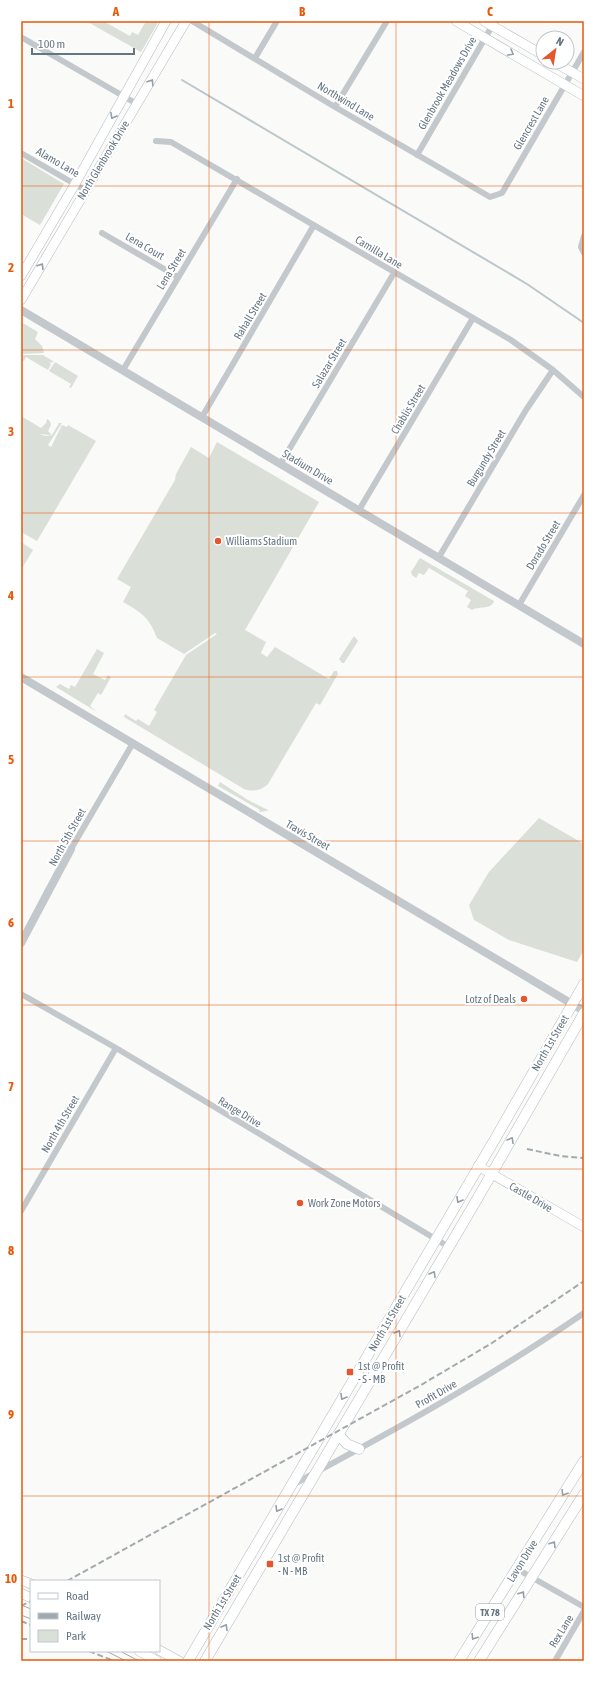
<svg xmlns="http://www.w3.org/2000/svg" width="605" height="1682" font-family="'Asap Condensed',sans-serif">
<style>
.green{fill:#dadfd7}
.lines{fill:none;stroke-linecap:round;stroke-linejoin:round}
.stream{stroke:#bbc7cb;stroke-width:2}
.secondary-casing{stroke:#b3babf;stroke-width:10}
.primary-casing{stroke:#b5babe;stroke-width:11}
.minor{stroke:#c3c8cc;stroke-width:6}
.tertiary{stroke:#c3c8cc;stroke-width:8}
.secondary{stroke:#fff;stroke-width:9}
.primary{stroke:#fff;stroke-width:10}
.tram{stroke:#a2aab0;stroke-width:1}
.rail{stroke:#a2aab0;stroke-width:2;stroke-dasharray:6 3;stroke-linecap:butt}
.oneway{stroke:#939fa8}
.grid{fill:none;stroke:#e8590c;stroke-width:1;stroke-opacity:0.55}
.poi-dot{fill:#e4572e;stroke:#fff;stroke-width:1.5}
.labels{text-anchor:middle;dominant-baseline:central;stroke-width:4;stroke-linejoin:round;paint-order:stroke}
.shield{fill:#fff;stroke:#939fa8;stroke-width:1}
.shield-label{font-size:10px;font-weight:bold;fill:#657683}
.street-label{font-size:11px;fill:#657683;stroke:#fff}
.poi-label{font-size:11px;fill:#657683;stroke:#fff;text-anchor:start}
.neatline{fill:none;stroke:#e8590c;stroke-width:1.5}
.grid-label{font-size:13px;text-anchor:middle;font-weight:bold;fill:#e8590c}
</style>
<rect width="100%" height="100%" fill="#fafaf8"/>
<!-- green -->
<path class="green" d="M86,21h17l27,15 2,-4 6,3 8,-14h13l-18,31z
M21,158l43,26 -24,41 -19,-11z
M21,322l17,10 -3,7 7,7 2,7 -23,1z
M21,355h22l10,6 -1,2 -3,-1 2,2 -3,6 -22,-13 -2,4 -3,-2z
M55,362l23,14 -7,12 -2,-1 2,-3 -22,-13z
M21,416l20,12 5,-5 1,-4 3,2 1,4 -3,6 3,3 3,-3 -4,4 -12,-1 8,2 6,-1 7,-12h3l-14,22 3,2 11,-22 5,2 1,-2 28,16 -59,100 -16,-9z
M217,442l102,60 -74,128 21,12 -5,11 6,4 8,-10 54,32 5,-8h3l1,3 -18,31 -4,-2 -48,81c-7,7 -15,8 -24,5l-120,-72 1,-3 11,7 2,-2 11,7 8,-14 -3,-2 32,-55 31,-21 -2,-1 -31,21 -27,-16c-8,-21 -15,-25 -34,-36l8,-15 -14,-8 58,-99 1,-6 15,-27 18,11z
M21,542l12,8 -12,20z
M420,558l74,43c-2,9 -17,5 -22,9l-5,-3 4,-7 -6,-4 3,-5 -39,-23 -5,7 -5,-2 -3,5 -4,-3 -1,-3z
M354,636l4,5 -14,22h-2l-3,-4z
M97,649l7,4 -11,21 12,6 3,-5 3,2 -10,18 -3,-2 -8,13 7,6 -41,-25 4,-3 9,5 2,-4 4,2z
M220,782l28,18 20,10 -1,1 -8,1 1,-2 -42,-24z
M539,818l45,26v106l-7,12 -68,-22 -35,-20 -5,-15 20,-33z"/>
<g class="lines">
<!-- stream -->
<path class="stream" d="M182,80l345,204 57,39"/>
<defs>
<path id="secondary" d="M456,21l128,75
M484,21l59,34
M554,62l30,17
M21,276l54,-92 91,-163
M21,300l165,-279
M478,1166l106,61
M21,1580l10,4
M21,1593l10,5
M159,1650l20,11
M139,1651l18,10"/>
<path id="primary" d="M338,1434l9,10 12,5
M188,1661l307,-522 89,-155
M205,1661l271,-460 108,-188
M459,1661l125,-200
M479,1661l105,-167"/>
</defs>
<!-- secondary casing -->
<use href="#secondary" class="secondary-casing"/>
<!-- primary casing -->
<use href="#primary" class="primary-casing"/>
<!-- minor -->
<path class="minor" d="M192,21l143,86 155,90 12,-4 82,-141
M21,37l116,67
M255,58l22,-37
M335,107l52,-86
M156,141l15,1 340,198 42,30 31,27
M21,153l64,37
M417,155l78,-134
M102,233l76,44
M584,236l-3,11 3,6
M123,370l114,-191
M202,417l112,-192
M281,463l113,-190
M359,510l114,-192
M439,557l87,-147 27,-40
M519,605l65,-110
M71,849l62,-106
M21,994l95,54 333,199
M21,1211l95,-163
M294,1484c99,-53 197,-107 290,-171
M517,1569l67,38
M555,1661l29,-50"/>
<!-- tertiary -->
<path class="tertiary" d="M21,310l563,334
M21,677l563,334
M21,943l50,-94"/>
<!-- secondary -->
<use href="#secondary" class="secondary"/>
<!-- primary -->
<use href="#primary" class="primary"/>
<!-- tram -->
<path class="tram" d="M21,1605l10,4
M21,1615l10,4
M106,1651l20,10
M120,1651l19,10"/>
<!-- rail -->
<path class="rail" d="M527,1149l33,7 24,2
M67,1581l354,-196 71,-42 92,-62
M21,1606l10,-5
M21,1621l10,4
M21,1639h10
M89,1651l25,10"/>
</g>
<!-- one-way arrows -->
<defs><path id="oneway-chevron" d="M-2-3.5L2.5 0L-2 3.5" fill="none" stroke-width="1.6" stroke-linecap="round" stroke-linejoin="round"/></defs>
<g class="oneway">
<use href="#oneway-chevron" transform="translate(511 53) rotate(30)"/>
<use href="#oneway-chevron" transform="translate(151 82) rotate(-57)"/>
<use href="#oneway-chevron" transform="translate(113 116) rotate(119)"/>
<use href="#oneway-chevron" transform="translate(41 266) rotate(-58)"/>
<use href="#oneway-chevron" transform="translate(511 1140) rotate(-60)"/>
<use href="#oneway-chevron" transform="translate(459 1200) rotate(120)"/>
<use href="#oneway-chevron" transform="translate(433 1274) rotate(-60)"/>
<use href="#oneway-chevron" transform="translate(398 1333) rotate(-59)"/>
<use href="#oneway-chevron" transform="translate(343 1397) rotate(120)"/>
<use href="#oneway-chevron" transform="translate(564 1493) rotate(122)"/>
<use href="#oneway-chevron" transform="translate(278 1509) rotate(121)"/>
<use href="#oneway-chevron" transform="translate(553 1544) rotate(-58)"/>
<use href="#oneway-chevron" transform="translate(522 1594) rotate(-58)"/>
<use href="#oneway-chevron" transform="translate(225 1627) rotate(-59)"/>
<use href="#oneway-chevron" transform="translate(474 1637) rotate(122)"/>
</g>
<!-- grid -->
<path class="grid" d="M209,21v1640M396,21v1640M21,186h563M21,350h563M21,513h563M21,677h563M21,841h563M21,1005h563M21,1169h563M21,1332h563M21,1496h563"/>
<!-- markers -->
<g class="poi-dot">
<circle cx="218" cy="541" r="4"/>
<circle cx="524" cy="999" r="4"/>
<circle cx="300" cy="1203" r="4"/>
<rect x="346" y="1368" width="8" height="8" rx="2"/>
<rect x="266" y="1560" width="8" height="8" rx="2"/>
</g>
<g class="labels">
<!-- shield labels -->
<rect class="shield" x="476" y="1604" width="28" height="16" rx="3"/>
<g class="shield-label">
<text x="490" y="1612">TX 78</text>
</g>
<!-- street labels -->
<g class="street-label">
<text transform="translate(447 83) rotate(-60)">Glenbrook Meadows Drive</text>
<text transform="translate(346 101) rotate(31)">Northwind Lane</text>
<text transform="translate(531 123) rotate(-60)">Glencrest Lane</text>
<text transform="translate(103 160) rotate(-59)">North Glenbrook Drive</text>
<text transform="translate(58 162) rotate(30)">Alamo Lane</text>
<text transform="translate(145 246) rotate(30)">Lena Court</text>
<text transform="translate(379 252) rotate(31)">Camilla Lane</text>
<text transform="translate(171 269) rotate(-59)">Lena Street</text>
<text transform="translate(250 316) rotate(-59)">Rahall Street</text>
<text transform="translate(329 363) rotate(-59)">Salazar Street</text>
<text transform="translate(408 409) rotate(-59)">Chablis Street</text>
<text transform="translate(486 458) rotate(-59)">Burgundy Street</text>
<text transform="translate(308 467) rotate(31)">Stadium Drive</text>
<text transform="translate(543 545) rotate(-59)">Dorado Street</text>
<text transform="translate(308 835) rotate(30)">Travis Street</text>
<text transform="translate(67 837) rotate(-61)">North 5th Street</text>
<text transform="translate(550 1043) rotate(-60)">North 1st Street</text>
<text transform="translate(240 1112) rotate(31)">Range Drive</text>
<text transform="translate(60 1124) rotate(-60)">North 4th Street</text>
<text transform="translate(531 1197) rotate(30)">Castle Drive</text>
<text transform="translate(387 1323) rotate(-60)">North 1st Street</text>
<text transform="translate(436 1394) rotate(-30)">Profit Drive</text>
<text transform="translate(522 1561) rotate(-58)">Lavon Drive</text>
<text transform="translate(222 1602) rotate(-59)">North 1st Street</text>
<text transform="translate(561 1631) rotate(-59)">Rex Lane</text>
</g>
<!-- poi labels -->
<g class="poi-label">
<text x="226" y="541">Williams Stadium</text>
<text x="516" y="999" text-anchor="end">Lotz of Deals</text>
<text x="308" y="1203">Work Zone Motors</text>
<text x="358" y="1366">1st @ Profit<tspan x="358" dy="13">- S - MB</tspan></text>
<text x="278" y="1558">1st @ Profit<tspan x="278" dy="13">- N - MB</tspan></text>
</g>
</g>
<!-- border -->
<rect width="605" height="1682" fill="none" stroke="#ffffff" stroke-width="44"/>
<!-- legend -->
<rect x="30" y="1580" width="130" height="72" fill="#ffffff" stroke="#c1c8cd"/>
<rect x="38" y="1593" width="20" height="6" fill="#ffffff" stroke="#c1c8cd"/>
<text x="66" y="1600" font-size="12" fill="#657683">Road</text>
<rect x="38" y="1613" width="20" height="6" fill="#a2aab0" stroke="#c1c8cd"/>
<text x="66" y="1620" font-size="12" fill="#657683">Railway</text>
<rect x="38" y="1630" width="20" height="12" fill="#dadfd7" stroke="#c1c8cd"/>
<text x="66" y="1640" font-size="12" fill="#657683">Park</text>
<!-- north arrow -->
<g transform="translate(555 50) rotate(30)"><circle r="19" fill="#ffffff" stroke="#c1c8cd"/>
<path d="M0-3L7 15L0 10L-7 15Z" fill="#e4572e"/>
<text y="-6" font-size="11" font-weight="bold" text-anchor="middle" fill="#657683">N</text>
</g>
<!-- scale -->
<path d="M32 48v6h102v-6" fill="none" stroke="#657683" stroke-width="2"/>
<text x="38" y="48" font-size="12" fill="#657683" stroke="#ffffff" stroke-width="3" paint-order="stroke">100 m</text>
<rect x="22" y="22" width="561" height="1638" class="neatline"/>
<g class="grid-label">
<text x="116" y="16">A</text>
<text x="302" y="16">B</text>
<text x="490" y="16">C</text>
<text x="11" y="108">1</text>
<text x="11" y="272">2</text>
<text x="11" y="436">3</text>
<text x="11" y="600">4</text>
<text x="11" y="764">5</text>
<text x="11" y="927">6</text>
<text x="11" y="1091">7</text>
<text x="11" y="1255">8</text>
<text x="11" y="1419">9</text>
<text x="11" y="1583">10</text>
</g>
</svg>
